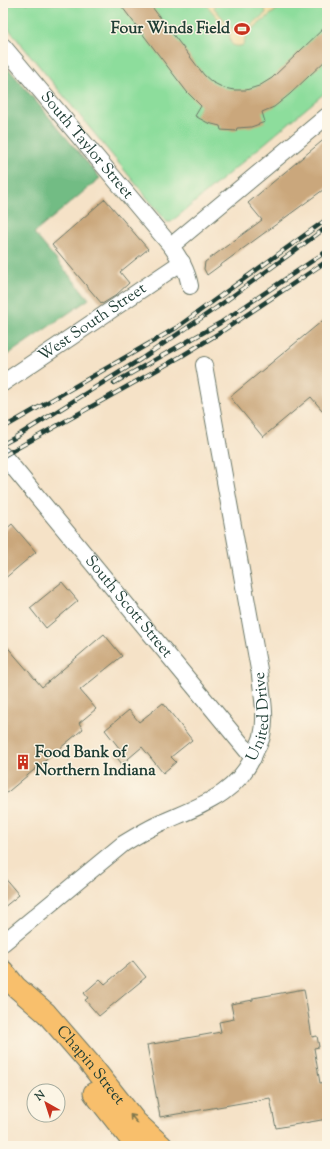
<svg xmlns="http://www.w3.org/2000/svg" width="330" height="1149" font-family="'Sorts Mill Goudy',serif">
<style>
.green{fill:#8ddd9c;stroke:#568d68}
.forest{fill:#72bc84;stroke:#487c5c}
.sand{fill:#eeda9e;stroke:#868c69}
.building{fill:#caa77b}
.lines{fill:none;stroke-linecap:round;stroke-linejoin:round}
.minor-casing{stroke:#6a7767;stroke-width:18}
.major-casing{stroke:#6a7767;stroke-width:23}
.minor{stroke:#fff;stroke-width:16}
.major{stroke:#f8bf6c;stroke-width:21}
.rail-casing{stroke:#1f3d34;stroke-width:4.5}
.rail{stroke:#fcf5e5;stroke-width:3;stroke-dasharray:9;stroke-linecap:butt}
.oneway{stroke:#81784d}
.labels{text-anchor:middle;dominant-baseline:central;stroke-width:3;stroke-linejoin:round;paint-order:stroke}
.poi-label{font-size:16px;font-weight:bold;fill:#1f3d34;stroke:#fcf5e5;text-anchor:end}
.street-label{font-size:16px;fill:#1f3d34;stroke:#fcf5e5}
</style>
<rect width="100%" height="100%" fill="#fcf5e5"/>
<filter id="ink" filterUnits="userSpaceOnUse"><feTurbulence type="fractalNoise" baseFrequency=".025" numOctaves="2"/><feDisplacementMap in="SourceGraphic" scale="8" xChannelSelector="R" yChannelSelector="G"/><feConvolveMatrix kernelMatrix="1 2 1 2 8 2 1 2 1" color-interpolation-filters="sRGB"/></filter>
<filter id="wash" filterUnits="userSpaceOnUse"><feTurbulence type="fractalNoise" baseFrequency=".012" numOctaves="4" result="noise"/><feDisplacementMap in="SourceGraphic" scale="16" xChannelSelector="R" yChannelSelector="G"/><feGaussianBlur stdDeviation="0.9" result="paint"/><feColorMatrix in="noise" values="0 0 0 0 0 0 0 0 0 0 0 0 0 0 0 0 0 1.4 0 .05"/><feComposite in="paint" operator="in"/></filter>
<g filter="url(#wash)">
<rect width="100%" height="100%" fill="#f5e2c7"/>
<!-- green -->
<path class="green" d="M3,3h324v88l-156,131h-4l-164,-200z"/>
<!-- forest -->
<path class="forest" d="M3,62l97,116 -66,55 55,66 -86,59z"/>
<!-- sand -->
<path class="sand" d="M205,3h11l-2,5 20,23h2l6,1 24,-19 -1,-3 2,-6 -1,-1h19l-40,32v5l-2,5c-10,4 -15,-2 -13,-12z"/>
<g id="blocks">
<!-- building -->
<path class="building" d="M119,3h30l55,72 8,7 12,6 10,2h12l13,-4 13,-8 55,-53v34l-37,35 -16,13 -12,5 3,10 -14,5 -14,1 -1,3 -15,-1 -1,-4 -12,-3 -13,-7 6,-10 -14,-14z
M327,137v50l-120,88 -3,-6 1,-7 57,-42 -14,-17z
M105,199l43,50 -28,23 9,11 -14,13 -13,8 -50,-59z
M327,317v99l-16,-19 -48,40 -33,-40z
M12,524l24,28 -33,28v-48z
M62,582l16,19 -32,27 -16,-20z
M104,634l18,22 -42,34 16,19 -17,14 4,6 -80,67v-154l39,45z
M163,703l29,37 -21,17 5,5 -13,11 -21,-26 -20,17 -8,-10 6,-5 -15,-19 24,-20 10,12z
M3,876l16,19 -16,13z
M133,961l13,16 -47,39 -14,-16 3,-2 -4,-5 16,-14 5,5z
M304,989l8,48 5,-1 2,11 -5,1 6,35 7,-1v37l-51,9 -6,-30 -110,19 -13,-72 74,-13 -2,-10 15,-3 -3,-15 22,-4v-2z"/>
</g>
</g>
<g filter="url(#ink)">
<use href="#blocks" fill-opacity="0" stroke="#6a7767" stroke-width="1"/>
<g class="lines">
<defs>
<g id="minor">
<path id="s1" d="M3,46l168,200c9,13 16,24 19,40"/>
<path d="M171,246l156,-130"/>
<path id="s2" d="M3,383l179,-121"/>
<path id="s3" d="M3,455l250,303"/>
<path id="s4" d="M3,943l120,-99c13,-8 26,-16 40,-22 39,-17 76,-28 93,-72 2,-4 5,-9 6,-14 5,-19 0,-41 -2,-61l-56,-310"/>
</g>
<g id="major">
<path id="s5" d="M3,971l13,16 30,26 45,52 45,57 26,24"/>
<path d="M94,1093l42,53"/>
</g>
</defs>
<!-- minor casing -->
<use href="#minor" class="minor-casing"/>
<!-- major casing -->
<use href="#major" class="major-casing"/>
<!-- minor -->
<use href="#minor" class="minor"/>
<!-- major -->
<use href="#major" class="major"/>
<defs>
<path id="rail" d="M114,383l106,-60 107,-72
M3,428l173,-100 151,-109
M14,438l127,-79 75,-51 111,-81
M3,444l15,-8
M3,456l177,-99 41,-25 106,-71"/>
</defs>
<!-- rail casing -->
<use href="#rail" class="rail-casing"/>
<!-- rail -->
<use href="#rail" class="rail"/>
</g>
<!-- one-way arrows -->
<defs><path id="oneway-shaft" d="M-6 0H5M1.5-3L5.5 0L1.5 3" fill="none" stroke-width="1.6" stroke-linecap="round" stroke-linejoin="round"/></defs>
<use class="oneway" href="#oneway-shaft" transform="translate(134 1119) rotate(-131)"/>
</g>
<!-- icons -->
<defs>
<symbol id="stadium-bare" viewBox="-9 -9 18 18"><path d="M0-5a6.5 5 0 1 0 0 10a6.5 5 0 1 0 0-10ZM-3.5-1.8h7v3.6h-7Z" fill="#c8321e" stroke="#fcf5e5" stroke-width="2.5" paint-order="stroke"/></symbol>
<symbol id="building-bare" viewBox="-9 -9 18 18"><path d="M-4-6H4V6H1V3H-1V6H-4ZM-2.5-4.3h1.7v1.8h-1.7ZM.8-4.3h1.7v1.8H.8ZM-2.5-1h1.7V.8h-1.7ZM.8-1h1.7V.8H.8Z" fill="#c8321e" stroke="#fcf5e5" stroke-width="2.5" paint-order="stroke"/></symbol>
</defs>
<g fill-rule="evenodd">
<use href="#stadium-bare" x="231" y="18" width="22" height="22"/>
<use href="#building-bare" x="12" y="751" width="22" height="22"/>
</g>
<g class="labels">
<!-- poi labels -->
<g class="poi-label">
<text x="230" y="29">Four Winds Field</text>
<text x="35" y="753" text-anchor="start">Food Bank of<tspan x="35" dy="18">Northern Indiana</tspan></text>
</g>
<!-- street labels -->
<g class="street-label">
<text stroke="none"><textPath href="#s1" startOffset="130">South Taylor Street</textPath></text>
<text stroke="none"><textPath href="#s2" startOffset="108">West South Street</textPath></text>
<text stroke="none"><textPath href="#s3" startOffset="197">South Scott Street</textPath></text>
<text stroke="none"><textPath href="#s4" startOffset="357">United Drive</textPath></text>
<text stroke="none"><textPath href="#s5" startOffset="129">Chapin Street</textPath></text>
</g>
</g>
<!-- margin -->
<rect width="330" height="1149" fill="none" stroke="#fcf5e5" stroke-width="16"/>
<!-- north arrow -->
<g transform="translate(46 1103) rotate(321)"><circle r="19" fill="#fcf5e5" stroke="#a4ab9e"/>
<path d="M0-3L7 15L0 10L-7 15Z" fill="#c8321e"/>
<text y="-6" font-size="11" font-weight="bold" text-anchor="middle" fill="#1f3d34">N</text>
</g>
</svg>
